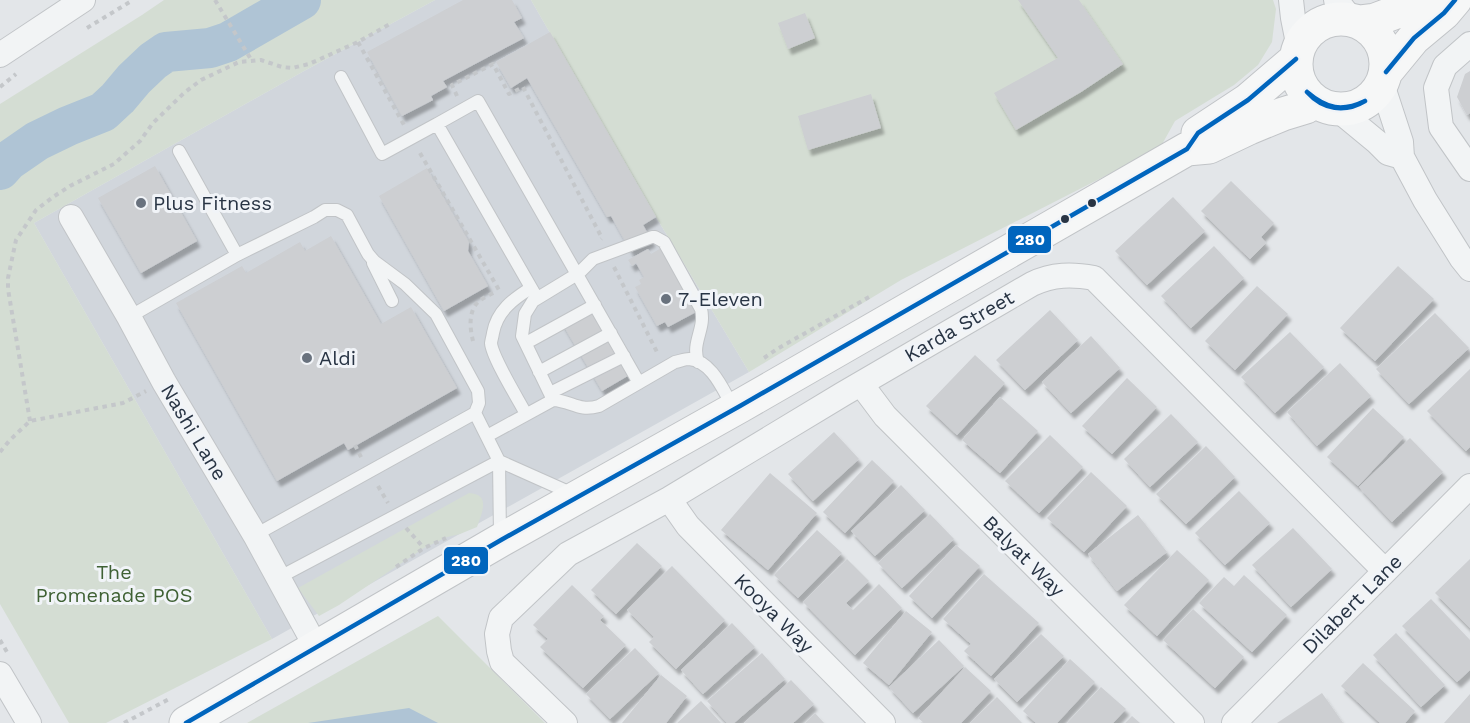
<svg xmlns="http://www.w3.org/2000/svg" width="1470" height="723" font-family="'Work Sans',sans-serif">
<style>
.built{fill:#d1d6dc}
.green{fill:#d4ddd3}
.water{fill:#afc4d5}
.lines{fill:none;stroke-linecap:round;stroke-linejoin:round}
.river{stroke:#afc4d5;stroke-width:40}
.building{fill:#cdcfd2;filter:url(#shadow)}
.service-casing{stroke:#c1c4c7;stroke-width:14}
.minor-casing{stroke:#c1c4c7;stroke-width:26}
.secondary-casing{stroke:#c1c4c7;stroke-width:35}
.path{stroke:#c4c7ca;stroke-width:4;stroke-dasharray:4.5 4.5;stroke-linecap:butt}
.service{stroke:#f2f4f5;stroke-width:12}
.minor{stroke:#f2f4f5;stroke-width:24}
.secondary{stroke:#f6f7f7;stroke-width:33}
.bus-1-casing{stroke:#f1f4f8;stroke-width:9}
.bus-1{stroke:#0065bd;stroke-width:4.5}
.poi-dot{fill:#69727e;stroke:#f1f4f8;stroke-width:2}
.bus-dot{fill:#283444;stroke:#f1f4f8;stroke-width:2}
.labels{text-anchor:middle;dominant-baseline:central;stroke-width:6;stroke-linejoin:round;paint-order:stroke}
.poi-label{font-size:20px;fill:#283444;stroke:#f1f4f8;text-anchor:start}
.street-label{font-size:20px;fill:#283444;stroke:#f1f4f8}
.park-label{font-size:20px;fill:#3f6134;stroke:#f1f4f8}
.line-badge{stroke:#f1f4f8;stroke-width:2}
.badge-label{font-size:16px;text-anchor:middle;font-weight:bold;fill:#fff}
</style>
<defs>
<filter id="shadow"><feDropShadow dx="3.5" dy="6" stdDeviation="1.5" flood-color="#0004"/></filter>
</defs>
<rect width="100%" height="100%" fill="#e3e6e9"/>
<!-- built -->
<path class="built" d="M435,0h96l125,217 93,155 -477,267 -238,-416 270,-152z"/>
<!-- green -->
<path class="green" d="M164,0h271l-131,71 -270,152 238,416 -166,84h-37l-69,-119v-500l142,-89z
M531,0h742l3,9 -4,33 -14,23 -24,20 -59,36 -15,27 -259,132 -152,92 -93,-155z
M469,493c22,1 13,20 8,34l-17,7 -13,3 -23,11 -85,57 -20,11 -21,-28z
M438,616l107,107h-298z"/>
<!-- water -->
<path class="water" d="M409,708l29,15h-130z"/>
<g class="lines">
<!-- river -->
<path class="river" d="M0,170l8,-9 29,-20 31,-15 35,-14 15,-14 16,-19 19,-18 13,-9 44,-4 18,-6 73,-42"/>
</g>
<!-- building -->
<path class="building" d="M463,0h49l10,18 -8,4 10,16 -81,43 4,6 -16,9 2,4 -31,16 -35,-64z
M1018,0h61l44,64 -42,28 -65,38 -22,-37 64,-35z
M805,13l10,25 -27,11 -10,-26z
M550,32l106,185 -13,8 9,16 -21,11 -20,-36 -4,1 -80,-139 -16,10 -15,-26z
M1470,71v42l-3,2 -10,-18 8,-23z
M871,94l10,34 -73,22 -10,-34z
M155,166l42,75 -56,32 -43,-75z
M427,168l42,74 -1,9 20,35 -44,25 -65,-115z
M1231,181l43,42 -13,14 5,6 -16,16 -49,-48z
M1173,197l32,34 -58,54 -32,-34z
M331,236l50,88 30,-17 46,81 -109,62 -4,-7 -67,38 -101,-178 66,-37 4,7 54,-31 5,9z
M1214,246l30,32 -53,50 -30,-32z
M661,248l35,64 -28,15 -3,-5 -8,4 -22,-39 6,-3 -2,-4 5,-3 -8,-14 -4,3 -4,-6 20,-11 3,5z
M1398,266l36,33 -59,62 -35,-33z
M1257,286l31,28 -53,56 -30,-29z
M589,303l42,71 -29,17 -42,-71z
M1050,310l28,30 -53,50 -29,-30z
M1435,313l34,35 -60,56 -33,-35z
M1290,332l34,35 -49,46 -34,-36z
M1091,336l29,32 -49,45 -29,-31z
M975,355l30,28 -48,52 -31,-29z
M1340,363l31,33 -54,50 -30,-34z
M1470,369v78l-4,4 -39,-40z
M1127,378l30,29 -45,47 -30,-28z
M1000,397l38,34 -38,42 -38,-33z
M1373,408l31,29 -46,49 -31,-29z
M1171,414l27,28 -48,45 -26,-28z
M834,432l25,27 -46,42 -25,-27z
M1050,435l33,32 -44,46 -34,-32z
M1410,438l33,34 -51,50 -33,-35z
M1206,446l29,31 -49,47 -30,-30z
M872,460l22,21 -49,52 -22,-21z
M1091,472l36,34 -43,46 -37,-34z
M770,473l47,40 -49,57 -47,-40z
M901,485l24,25 -50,46 -24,-25z
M1239,491l31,32 -45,42 -30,-32z
M930,514l24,25 -52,49 -24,-25z
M1138,515l29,37 -50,39 -29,-37z
M1293,528l39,41 -41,38 -39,-42z
M817,530l25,23 -44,45 -24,-23z
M637,543l25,23 -46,48 -25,-24z
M956,545l24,21 -48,52 -23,-22z
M1177,550l32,30 -52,56 -33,-31z
M847,559l22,22 -23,22 7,7 26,-26 23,24 -47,47 -52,-53z
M1470,559v69l-35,-35z
M672,566l53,54 -49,49 -27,-27 5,-5 -27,-27z
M984,574l55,49 -48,53 -27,-25 7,-7 -28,-25z
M1244,575l43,40 -35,37 -53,-49 25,-26 10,9z
M572,585l32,31 -4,4 26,25 -43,43 -43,-41 8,-8 -15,-14z
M1431,599l39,41v30l-13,12 -55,-56z
M1193,609l51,48 -29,31 -52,-48z
M906,611l26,21 -43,53 -26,-22z
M732,623l23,24 -52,47 -22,-24z
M1396,633l49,52 -24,22 -48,-52z
M1041,634l23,22 -47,46 -23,-23z
M939,640l25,26 -51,47 -24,-26z
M635,648l24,25 -49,46 -24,-25z
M762,653l23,26 -51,44h-7l-20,-22z
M1070,659l25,23 -38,41h-21l-13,-12z
M1363,663l52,48 -10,12h-25l-39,-37z
M965,667l26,24 -30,32h-37l-6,-5z
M661,675l26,21 -21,27h-44z
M791,680l23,24 -21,19h-49z
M1101,687l25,22 -13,14h-46z
M1322,693l21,30h-66z
M1470,694v29h-26z
M997,697l25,26h-52z
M701,701l20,22h-44z
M815,713l9,10h-19z
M1132,716l8,7h-15z"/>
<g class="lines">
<defs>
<path id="service" d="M341,77l41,77 55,-30
M179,151l58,104
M373,263l19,38
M537,298l-100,-174 41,-23 161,282
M129,317l108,-62 77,-38 11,-7h12l10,5 21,39 6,7 31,23 31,30 42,77 1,12 -4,10 -220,122
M526,343l69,-38
M539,372l72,-39
M550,393l74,-37
M553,400l-31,-64 3,-22 8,-13 46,-28 14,-14 59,-22h3l9,5 37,67c5,20 -10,33 -3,53
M526,414c-8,-15 -34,-57 -35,-71 0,-1 2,-9 2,-10 4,-22 20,-34 38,-45
M487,436l66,-36c19,1 25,12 46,6l76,-44c5,-1 10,-3 14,-3 23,2 34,31 44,48
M500,536l-1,-75 74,33
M278,578l221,-117 -24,-48"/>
<path id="minor" d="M1291,0l2,18 6,30
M1336,0l16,20
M1470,44l-25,22 -9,22 5,39 29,42
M0,55l83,-55
M1382,84l19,58 1,15 23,43 37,59 8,10
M1337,109l40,33 11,11 14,4
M71,217l58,100 35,65 91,153 61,112
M861,384l24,32 307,307
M669,499l19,27 195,197
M0,674l29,49
M565,723l-63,-61 -3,-11 -2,-17 4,-16 67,-64 101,-55 174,-105 189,-110c21,-10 40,-10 62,-6l291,293
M1234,723l236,-237"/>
<path id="secondary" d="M1296 64a45 45 0 1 1 90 0a45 45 0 1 1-90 0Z
M1359,22l16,-2 53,-20
M1386,72l28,-34 30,-25 11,-13
M1198,133l50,-33 48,-41
M186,723l315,-183 239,-134 447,-257 22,-2 40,-19 34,-14 23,-7 9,-6"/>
</defs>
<!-- service casing -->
<use href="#service" class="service-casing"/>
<!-- minor casing -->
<use href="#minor" class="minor-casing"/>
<!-- secondary casing -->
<use href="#secondary" class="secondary-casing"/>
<!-- path -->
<path class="path" d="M215,0l37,61
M87,28l46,-28
M358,42l46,83
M0,87l16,-13
M457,96l-5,-11 41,-21 16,30 14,-7 79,151 -1,1
M420,153l79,137
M614,267l44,87
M473,341c-3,-12 -5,-29 5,-39 4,-4 12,-7 17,-10
M764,358l13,-9 92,-52
M30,421l-22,-132v-11l8,-38 20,-30 17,-13 17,-11 44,-22 26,-23 13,-18 31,-30 17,-13 38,-18 22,-2 21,7 10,1 17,-4 49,-22 32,-18
M355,445l7,14
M0,452l10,-12 20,-19 93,-18 23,-12
M378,486l10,17
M406,528l18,20
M396,567l28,-19 22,-10
M0,640l7,12
M124,723l47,-25"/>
<!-- service -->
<use href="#service" class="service"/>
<!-- minor -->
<use href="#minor" class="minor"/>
<!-- secondary -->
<use href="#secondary" class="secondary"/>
<defs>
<path id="bus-1" d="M1386,72l28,-34 30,-25 11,-13
M1307,92c20,17 35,20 58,9
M1307,92c16,18 38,21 58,9
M186,723l315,-183 239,-134 447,-257 11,-16 50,-33 48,-41"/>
</defs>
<!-- bus-1 casing -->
<use href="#bus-1" class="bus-1-casing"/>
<!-- bus-1 -->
<use href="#bus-1" class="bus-1"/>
</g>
<!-- markers -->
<g class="poi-dot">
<circle cx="141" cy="203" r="6"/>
<circle cx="666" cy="299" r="6"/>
<circle cx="307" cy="358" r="6"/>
</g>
<g class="bus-dot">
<circle cx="1092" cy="203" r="5"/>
<circle cx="1065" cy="219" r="5"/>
</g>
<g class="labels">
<!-- poi labels -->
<g class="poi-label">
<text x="153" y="203">Plus Fitness</text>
<text x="678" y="299">7-Eleven</text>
<text x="319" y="358">Aldi</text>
</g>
<!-- street labels -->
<g class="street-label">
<text transform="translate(959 326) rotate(-30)">Karda Street</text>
<text transform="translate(194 432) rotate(59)">Nashi Lane</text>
<text transform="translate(1024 556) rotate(45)">Balyat Way</text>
<text transform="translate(1352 604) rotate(-45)">Dilabert Lane</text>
<text transform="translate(774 613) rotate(45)">Kooya Way</text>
</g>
<!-- park labels -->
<g class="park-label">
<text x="114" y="572">The<tspan x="114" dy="23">Promenade POS</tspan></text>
</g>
</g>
<g class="line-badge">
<rect x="1007" y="225" width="45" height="29" rx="6" fill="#0065bd"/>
<rect x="443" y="546" width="46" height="29" rx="6" fill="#0065bd"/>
</g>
<g class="badge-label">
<text x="1030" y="245">280</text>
<text x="466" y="566">280</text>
</g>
</svg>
